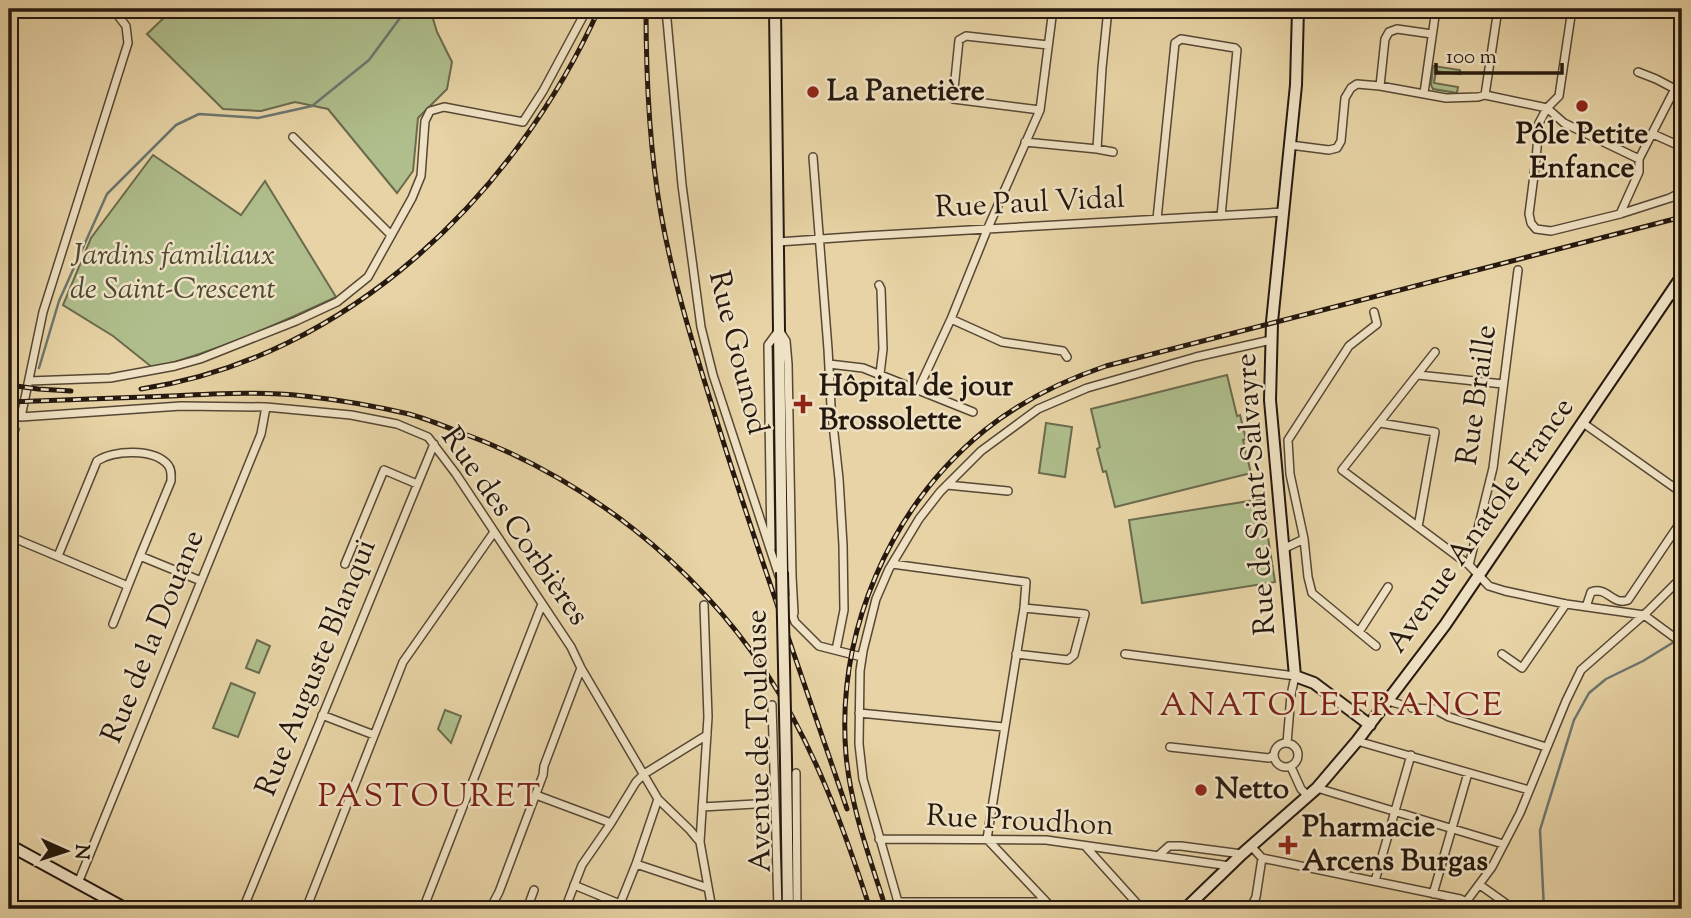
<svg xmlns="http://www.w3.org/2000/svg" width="1691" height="918" font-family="'Sorts Mill Goudy',serif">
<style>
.green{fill:#afbe8c;stroke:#6a6b4d;stroke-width:2}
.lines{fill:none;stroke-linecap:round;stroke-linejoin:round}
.stream{stroke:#6c7770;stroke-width:2.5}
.street-casing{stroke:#564734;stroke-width:10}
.secondary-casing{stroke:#25180e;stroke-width:14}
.street{stroke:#efe2c4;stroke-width:7}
.secondary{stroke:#efe2c4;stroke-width:10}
.rail-casing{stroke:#25180e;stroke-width:5}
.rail{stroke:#efe2c4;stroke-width:2.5;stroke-dasharray:8;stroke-linecap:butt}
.secondary-bridge-casing{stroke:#25180e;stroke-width:14;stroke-linecap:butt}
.secondary-bridge{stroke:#efe2c4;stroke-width:10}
.poi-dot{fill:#8f2418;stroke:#efe2c4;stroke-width:2.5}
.labels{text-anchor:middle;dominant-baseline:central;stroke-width:5;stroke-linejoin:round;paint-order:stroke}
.poi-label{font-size:30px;font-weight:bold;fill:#25180e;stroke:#efe2c4;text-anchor:start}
.street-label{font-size:30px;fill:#25180e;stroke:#efe2c4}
.park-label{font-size:30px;font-style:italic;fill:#4e4a34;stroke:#efe2c4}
.quarter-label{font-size:33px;letter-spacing:2px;fill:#7a1f14;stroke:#efe2c4}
</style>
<rect width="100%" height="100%" fill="#e7d3a5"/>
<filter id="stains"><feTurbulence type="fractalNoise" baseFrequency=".00286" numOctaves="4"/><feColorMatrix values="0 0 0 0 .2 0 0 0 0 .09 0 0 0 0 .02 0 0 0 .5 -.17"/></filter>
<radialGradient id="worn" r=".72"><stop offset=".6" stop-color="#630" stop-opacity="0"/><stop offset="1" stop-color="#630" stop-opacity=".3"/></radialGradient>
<!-- green -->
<path class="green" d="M173,9h257l7,23 15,30 -5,27 -29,29 -5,53 -16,22 -69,-84 -33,-7 -34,9 -38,-2 -76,-75z
M1433,66l27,4v4l-24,-3 -2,12 24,4 -1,6 -24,-4 -2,-4z
M153,155l88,60 24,-34 71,116c-60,28 -119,54 -183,71l-40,-32 -50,-31 28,-67z
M1227,375l10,41 3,-1 6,24 -3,1 8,33 -136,34 -9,-36 -3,1 -6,-23 3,-2 -9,-38z
M1046,423l26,4 -7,50 -26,-4z
M1262,499l13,83 -133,21 -13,-83z
M257,640l13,6 -11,27 -13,-5z
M231,683l24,10 -17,44 -25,-9z
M445,710l16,6 -10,27 -13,-14z"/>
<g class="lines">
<!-- stream -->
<path class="stream" d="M39,368l20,-67 48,-107 69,-69 23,-11 59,4 54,-12 57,-46 31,-42 2,-9
M9,456l10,-27
M1544,909l-4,-79 34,-110 15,-27 17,-14 37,-18 39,-24"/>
<defs>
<path id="street" d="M113,9l13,17 2,17 -85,269 -22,105 160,-11 85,1 85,8 46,9 31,13 28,37 115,173 10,21 77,131 32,31 10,12
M664,9l3,11 15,165 19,142 12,48 66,201
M664,9h16
M1498,9l-13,86 62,13 17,15 75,36
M1572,9l-13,87 -12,12 -8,15 -3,37 -7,54 2,9 5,6 15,2 69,-17 50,-16 12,-6
M1638,72l18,7 19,10
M1380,86l5,-47 4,-7 8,-3 35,5
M1424,93l12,-84
M1040,110l-87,-11 6,-59 7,-4 82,9
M1653,134l29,13
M293,137l98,98
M1025,142l72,7 16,3
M1290,145l39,5 8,-2 4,-7 4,-43 6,-10 6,-4 23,2 66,12 32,-1 7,-2
M1097,149l5,-81 6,-59
M813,157l15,192 3,57 8,73 4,66 1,65 -8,40
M1620,214l19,-42v-13l43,-84
M1157,219l18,-176 6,-4 54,9 2,2 -16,166
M778,242l86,-6 420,-24
M879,285l2,4 2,60 -3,25
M1671,294l11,7
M951,319l51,23 61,9 4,6
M1435,352l-93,118 127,95 20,21 16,5 61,13 78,11 38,28
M829,364l34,4 110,44
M1418,375l85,9
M29,381l81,-3 65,-12 25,-7 96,-38 41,-19 31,-25 44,-79 9,-22 4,-55 5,-10 14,-4 79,15 20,-31 44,-82
M918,390l33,-71 36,-89 53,-120 13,-101
M1380,423l55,9 -17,95
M1583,423l99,70
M947,485l61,6
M16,539l112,47 12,-30 61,25
M1304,539l4,38 4,16 64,53
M771,548l-3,-203 11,-15 7,11 2,23 4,212 2,37
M1283,549l21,-10 -14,-65 -2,-34 61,-94 28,-22 -3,-12
M58,556l39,-95c16,-11 57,-13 71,4 4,5 3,10 3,16l-31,75
M345,564l39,-94 33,14
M892,564l134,18 -2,26 -37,231 66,70
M1469,565l24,-97 25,-198
M785,594l10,28 24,24 43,11
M704,605l4,112 -8,125 12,67
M1586,607l5,-15c17,-6 21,14 37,8l54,-80
M113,624l15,-38
M1359,632l29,-45
M1016,654l52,6 6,-5 11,-41 -61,-6
M1125,654l170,22 -4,19 -4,48
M1502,654l20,14 44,-64
M1388,701l11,3
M772,705l3,98
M1412,708l22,1 15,8 97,30
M859,713l145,14
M322,715l52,20
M1357,741l172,49
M1274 755a12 12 0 1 1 24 0a12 12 0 1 1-24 0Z
M1170,747l99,11 5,-3
M1291,767l10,22 7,7
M796,773l1,136
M1317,788l186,56
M536,795l75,28
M702,807l73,-4 3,106
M879,839l167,1 184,26
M1251,846l11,12 198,41 6,3
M1086,847l56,62
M1159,855l10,-9h12l61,8
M636,864l72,24
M1375,881l36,-126
M78,883l183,-449 5,-27
M574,885l46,19 16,-40 22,-65
M1480,885l28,20 1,4
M1433,894l35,-121
M898,902h148
M243,909l191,-465
M306,909l97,-247 91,-130
M423,909l119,-305
M490,909l9,-17 44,-117 1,-9 37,-98
M527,909l7,-19
M565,909l17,-44 29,-42 25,-41 8,-8 63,-39
M900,909l-37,-130 -4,-35 1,-73 3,-20 13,-52 13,-30 30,-50 21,-27 41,-41 57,-42 49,-21 109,-31 75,-17
M1250,909l6,-12 6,-39
M1463,909l3,-7 26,-35 28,-54 46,-112 15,-31 66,-58 35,-35"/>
<path id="secondary" d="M775,9l7,563
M1298,9l-2,76 -24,237 -2,78 25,276 19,7 56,42
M786,761l2,148
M9,845l117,64
M1185,909l57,-55 75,-66 40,-47 88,-116 237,-349"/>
</defs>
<!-- street casing -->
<use href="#street" class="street-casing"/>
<!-- secondary casing -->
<use href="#secondary" class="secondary-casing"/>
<!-- street -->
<use href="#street" class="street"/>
<!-- secondary -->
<use href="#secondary" class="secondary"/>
<defs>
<path id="rail" d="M646,9c0,68 3,138 15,205 13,73 36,143 58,214 40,128 85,254 128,381
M9,385l29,4 33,2
M141,389c207,-31 375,-195 458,-380
M9,402c54,-2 108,-4 162,-6 44,-2 89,-5 133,0 36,4 71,10 105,18 18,5 35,12 53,19 123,45 233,131 305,241 47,72 77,154 103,235
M886,909c-16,-51 -35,-100 -40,-154 -10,-122 43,-247 139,-325 36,-29 77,-49 121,-64l576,-149"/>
</defs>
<!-- rail casing -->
<use href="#rail" class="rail-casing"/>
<!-- rail -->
<use href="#rail" class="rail"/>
<defs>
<path id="secondary-bridge" d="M782,572l4,189"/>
</defs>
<!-- secondary-bridge casing -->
<use href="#secondary-bridge" class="secondary-bridge-casing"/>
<!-- secondary-bridge -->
<use href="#secondary-bridge" class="secondary-bridge"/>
</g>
<!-- markers -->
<g class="poi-dot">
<circle cx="813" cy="92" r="7"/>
<circle cx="1582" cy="106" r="7"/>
<path d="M799.5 393.5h7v7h7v7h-7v7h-7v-7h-7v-7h7z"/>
<circle cx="1201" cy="790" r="7"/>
<path d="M1284.5 834.5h7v7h7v7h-7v7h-7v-7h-7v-7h7z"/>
</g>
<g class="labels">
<!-- poi labels -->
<g class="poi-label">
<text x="827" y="92">La Panetière</text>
<text x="1582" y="135" text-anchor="middle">Pôle Petite<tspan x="1582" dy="34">Enfance</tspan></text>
<text x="819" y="387">Hôpital de jour<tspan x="819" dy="34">Brossolette</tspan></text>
<text x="1215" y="790">Netto</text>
<text x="1302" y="828">Pharmacie<tspan x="1302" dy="34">Arcens Burgas</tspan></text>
</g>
<!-- street labels -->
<g class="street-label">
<text transform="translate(1030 204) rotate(-3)">Rue Paul Vidal</text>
<text transform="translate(737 353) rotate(76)">Rue Gounod</text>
<text transform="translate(1478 395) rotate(-82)">Rue Braille</text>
<text transform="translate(1257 494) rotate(-94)">Rue de Saint-Salvayre</text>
<text transform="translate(1481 526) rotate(-55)">Avenue Anatole France</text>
<text transform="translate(514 527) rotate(55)">Rue des Corbières</text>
<text transform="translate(154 637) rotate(-68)">Rue de la Douane</text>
<text transform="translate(317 668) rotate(-68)">Rue Auguste Blanqui</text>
<text transform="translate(760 741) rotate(-91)">Avenue de Toulouse</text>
<text transform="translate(1020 822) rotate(3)">Rue Proudhon</text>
</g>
<!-- park labels -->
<g class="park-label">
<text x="173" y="256">Jardins familiaux<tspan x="173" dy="34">de Saint-Crescent</tspan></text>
</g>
<!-- quarter labels -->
<g class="quarter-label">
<text x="1332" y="707">ANATOLE FRANCE</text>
<text x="430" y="798">PASTOURET</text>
</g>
</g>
<!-- margin -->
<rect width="1691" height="918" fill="none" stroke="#e7d3a5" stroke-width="35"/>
<rect x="10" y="10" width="1670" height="897" fill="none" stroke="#25180e" stroke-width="3.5"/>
<rect x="18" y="18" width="1656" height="883" fill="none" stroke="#25180e" stroke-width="2"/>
<!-- north arrow -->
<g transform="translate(66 851) rotate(93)" stroke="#efe2c4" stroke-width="5" paint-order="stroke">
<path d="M0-5L12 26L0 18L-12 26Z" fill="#25180e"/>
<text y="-10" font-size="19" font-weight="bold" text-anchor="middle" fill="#25180e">N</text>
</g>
<!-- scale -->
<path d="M1436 63v10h126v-10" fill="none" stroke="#25180e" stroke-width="3.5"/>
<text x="1446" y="63" font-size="21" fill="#25180e" stroke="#efe2c4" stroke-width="5" paint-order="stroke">100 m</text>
<rect width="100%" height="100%" filter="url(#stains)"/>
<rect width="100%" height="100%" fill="url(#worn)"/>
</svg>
